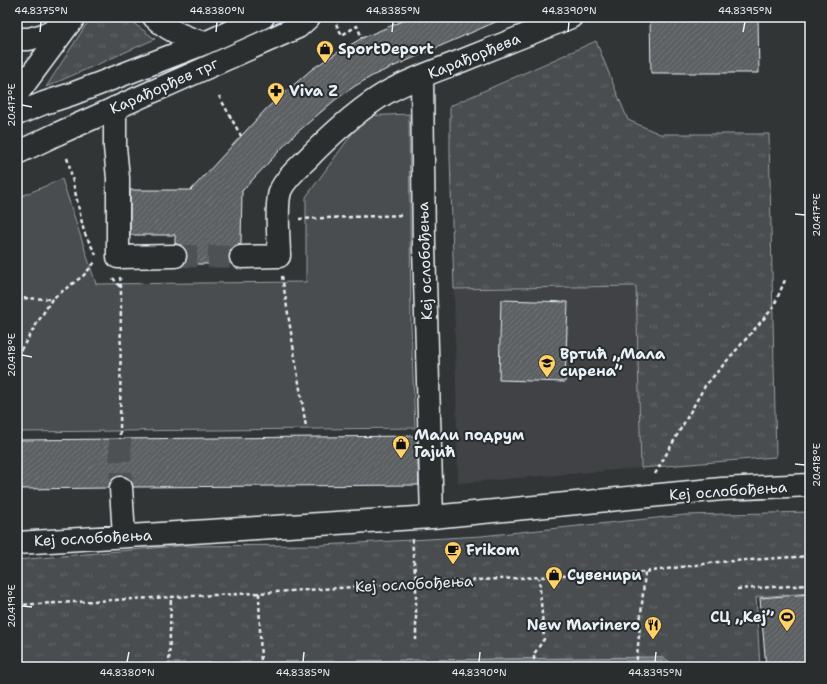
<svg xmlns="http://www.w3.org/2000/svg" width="827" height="684" font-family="'Shantell Sans',sans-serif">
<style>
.built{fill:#3f4244}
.grass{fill:url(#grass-tufts);stroke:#989fa4}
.park{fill:#494d4f;stroke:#989fa4}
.water{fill:url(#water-rules);stroke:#9fa5aa}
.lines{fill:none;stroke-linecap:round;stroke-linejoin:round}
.shore{stroke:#b7bfc4;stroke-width:1}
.building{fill:url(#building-hatch);stroke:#e8f1f8}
.minor-tunnel{stroke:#4d5153;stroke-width:22;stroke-dasharray:22 11;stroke-linecap:butt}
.minor-casing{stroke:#e8f1f8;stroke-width:25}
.major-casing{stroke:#e8f1f8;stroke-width:25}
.path{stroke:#e8f1f8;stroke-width:2.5;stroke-dasharray:4 3;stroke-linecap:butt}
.minor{stroke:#2a2d2e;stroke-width:22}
.major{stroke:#2a2d2e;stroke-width:22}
.ticks{fill:none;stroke:#e8f1f8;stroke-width:1.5}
.labels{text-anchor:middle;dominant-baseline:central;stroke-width:4;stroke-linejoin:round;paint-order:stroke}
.poi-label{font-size:15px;font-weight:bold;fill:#e8f1f8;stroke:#2a2d2e;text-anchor:start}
.street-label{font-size:15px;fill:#e8f1f8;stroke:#2a2d2e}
.neatline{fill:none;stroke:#e8f1f8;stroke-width:1.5}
.ticks-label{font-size:10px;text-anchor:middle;fill:#e8f1f8}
</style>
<defs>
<pattern id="grass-tufts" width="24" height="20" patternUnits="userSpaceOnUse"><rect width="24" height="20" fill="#494d4f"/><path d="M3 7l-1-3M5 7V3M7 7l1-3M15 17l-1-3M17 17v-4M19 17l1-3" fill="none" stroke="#636769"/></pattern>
<pattern id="water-rules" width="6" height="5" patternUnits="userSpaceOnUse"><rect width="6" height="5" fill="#6e7376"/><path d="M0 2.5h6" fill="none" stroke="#5a5e60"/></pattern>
<pattern id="building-hatch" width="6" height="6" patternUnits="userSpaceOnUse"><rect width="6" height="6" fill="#5c6063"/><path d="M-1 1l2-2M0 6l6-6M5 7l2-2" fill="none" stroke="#73777a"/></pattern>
</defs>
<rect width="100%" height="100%" fill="#323536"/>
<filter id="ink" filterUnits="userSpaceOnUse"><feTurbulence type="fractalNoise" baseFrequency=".025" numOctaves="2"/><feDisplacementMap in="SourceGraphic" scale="8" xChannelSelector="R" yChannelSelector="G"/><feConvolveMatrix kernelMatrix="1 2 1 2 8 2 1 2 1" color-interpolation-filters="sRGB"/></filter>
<g filter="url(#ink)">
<!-- built -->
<path class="built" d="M636,286l5,182 -183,15 -4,-194z"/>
<!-- grass -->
<path class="grass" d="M91,17h40l5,8 19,14 -109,48z
M596,41l20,50 12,29 32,14h109l7,323 -135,11 -5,-182 -182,3 -4,-133v-50z
M810,512v81l-54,4 4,70h-82l-16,-10 -645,9v-106l159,-14 147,-1 158,-9 204,-21z"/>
<!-- park -->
<path class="park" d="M409,114l2,211 4,103 -398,4v-234l45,-19 34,105 210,-2v-85l59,-81z"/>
<!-- water -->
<path class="water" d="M662,657l16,10h-661v-2z"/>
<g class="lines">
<!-- shore -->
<path class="shore" d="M211,667l449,-6 10,6"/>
</g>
<!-- building -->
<path class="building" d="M412,17h95l-133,58 -19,11 -20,14 -41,35 -52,56 -1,53 -6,2 -5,5 -1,6 1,7h-46l2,-2 1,-6 -1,-6 -5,-5 -6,-1v-9h-45v-45h61l76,-82 45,-39 23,-15 27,-16z
M650,17h108l1,56h-108z
M501,300l67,2 -3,80 -66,-2z
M417,436l2,49 -286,2 -2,-6 -4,-4 -6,-1 -7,2 -4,4 -1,6 -92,1v-49z
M810,594v73h-44l-6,-69z"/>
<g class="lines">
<!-- minor-tunnel -->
<path class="minor-tunnel" d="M175,256l66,1
M120,439l1,49"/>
<defs>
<path id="minor" d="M17,39h12l14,-4 29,-14
M422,77l2,170 8,270
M115,108v39l3,31v79l57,-1
M241,257l38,-1c0,-16 -4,-54 2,-67 7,-14 22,-25 32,-36 22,-22 46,-44 73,-60 21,-12 46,-21 70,-30 38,-15 77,-31 115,-46
M121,488l3,48
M17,543l415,-26 290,-28 88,-4"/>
<path id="major" d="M154,17c14,14 32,21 51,26
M17,94l57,-77
M17,114l27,-11 28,-9 133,-51 58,-26
M17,153l40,-19 241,-107 11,-10"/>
</defs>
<!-- minor casing -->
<use href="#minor" class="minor-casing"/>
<!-- major casing -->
<use href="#major" class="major-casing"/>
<!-- path -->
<path class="path" d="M336,24l6,11 15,-9 5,12
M219,96l22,40
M67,158l2,6 15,68 12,23
M299,219l105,-4
M282,276l24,151
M120,277l1,10 -1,152
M113,278l7,9
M17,298l34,1
M17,356l35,-57 32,-24 12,-14
M655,474l50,-88 68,-78 12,-28
M412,539l4,44v57
M737,589l73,-4
M259,593l2,74
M17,605l154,-8 88,-4 157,-10 229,-11 73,-10 92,-6
M169,667l2,-70
M534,667v-13l10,-15 -5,-61
M636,667l9,-95"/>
<!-- minor -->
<use href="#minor" class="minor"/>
<!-- major -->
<use href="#major" class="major"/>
</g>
</g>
<!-- ticks -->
<path class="ticks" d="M40,32l1,-10M216,32l1,-10M392,32l1,-10M568,32l1,-10M743,32l2,-10M22,105l10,2M795,214l10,1M22,355l10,2M795,464l10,1M22,606l10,1M127,662l2,-10M303,662l1,-10M479,662l1,-10M655,662l1,-10"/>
<!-- icons -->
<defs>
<symbol id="shop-pin" viewBox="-11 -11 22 30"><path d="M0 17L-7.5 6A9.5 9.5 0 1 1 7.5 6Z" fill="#ffd166" stroke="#2a2d2e"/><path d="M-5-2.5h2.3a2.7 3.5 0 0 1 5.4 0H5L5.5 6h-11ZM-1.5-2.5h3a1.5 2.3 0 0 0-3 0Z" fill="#111"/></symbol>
<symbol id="pharmacy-pin" viewBox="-11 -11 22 30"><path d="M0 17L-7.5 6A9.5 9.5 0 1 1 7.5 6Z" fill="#ffd166" stroke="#2a2d2e"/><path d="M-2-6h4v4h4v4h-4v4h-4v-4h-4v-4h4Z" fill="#111"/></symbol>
<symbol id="school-pin" viewBox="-11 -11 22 30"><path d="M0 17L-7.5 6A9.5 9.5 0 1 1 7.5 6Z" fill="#ffd166" stroke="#2a2d2e"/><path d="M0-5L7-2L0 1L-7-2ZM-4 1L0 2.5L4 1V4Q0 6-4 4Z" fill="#111"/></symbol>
<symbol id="cafe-pin" viewBox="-11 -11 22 30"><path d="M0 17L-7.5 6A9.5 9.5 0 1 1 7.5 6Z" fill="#ffd166" stroke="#2a2d2e"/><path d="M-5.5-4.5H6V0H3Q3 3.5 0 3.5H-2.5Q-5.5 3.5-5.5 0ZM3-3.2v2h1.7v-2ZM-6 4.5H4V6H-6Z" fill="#111"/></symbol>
<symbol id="stadium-pin" viewBox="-11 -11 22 30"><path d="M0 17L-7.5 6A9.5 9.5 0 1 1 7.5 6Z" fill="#ffd166" stroke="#2a2d2e"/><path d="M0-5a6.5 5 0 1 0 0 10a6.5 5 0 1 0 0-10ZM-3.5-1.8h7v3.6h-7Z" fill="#111"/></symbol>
<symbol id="restaurant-pin" viewBox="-11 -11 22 30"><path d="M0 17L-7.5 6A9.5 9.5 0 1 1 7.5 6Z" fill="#ffd166" stroke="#2a2d2e"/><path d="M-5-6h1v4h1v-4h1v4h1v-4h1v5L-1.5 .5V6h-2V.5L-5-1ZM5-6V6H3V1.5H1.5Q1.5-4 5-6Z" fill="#111"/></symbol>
</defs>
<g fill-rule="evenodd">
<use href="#shop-pin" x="315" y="39" width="20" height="27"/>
<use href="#pharmacy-pin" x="266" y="81" width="20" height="27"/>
<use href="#school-pin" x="537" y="353" width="20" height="27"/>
<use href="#shop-pin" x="391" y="434" width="20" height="27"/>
<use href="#cafe-pin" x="443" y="540" width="20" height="27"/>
<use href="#shop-pin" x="544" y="565" width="20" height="27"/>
<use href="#stadium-pin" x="777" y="607" width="20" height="27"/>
<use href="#restaurant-pin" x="643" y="615" width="20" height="27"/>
</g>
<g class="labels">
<!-- poi labels -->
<g class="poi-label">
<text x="338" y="49">SportDeport</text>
<text x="289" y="91">Viva Z</text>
<text x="560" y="354">Вртић „Мала<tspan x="560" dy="17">сирена”</tspan></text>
<text x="414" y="435">Мали подрум<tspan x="414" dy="17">Гајић</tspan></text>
<text x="466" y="550">Frikom</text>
<text x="567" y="575">Сувенири</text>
<text x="774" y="617" text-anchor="end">СЦ „Кеј”</text>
<text x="640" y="625" text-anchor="end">New Marinero</text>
</g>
<!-- street labels -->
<g class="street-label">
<text transform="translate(474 56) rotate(-22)">Карађорђева</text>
<text transform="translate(164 86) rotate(-24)">Карађорђев трг</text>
<text transform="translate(425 261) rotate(-92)">Кеј ослобођења</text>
<text transform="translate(728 491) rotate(-4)">Кеј ослобођења</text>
<text transform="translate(93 538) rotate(-3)">Кеј ослобођења</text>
<text transform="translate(414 584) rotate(-3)">Кеј ослобођења</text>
</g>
</g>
<!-- margin -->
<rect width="827" height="684" fill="none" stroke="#2a2d2e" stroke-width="44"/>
<rect x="22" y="22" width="783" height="640" class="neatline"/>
<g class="ticks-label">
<text x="41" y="14">44.8375°N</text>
<text x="217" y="14">44.8380°N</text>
<text x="393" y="14">44.8385°N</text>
<text x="569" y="14">44.8390°N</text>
<text x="745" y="14">44.8395°N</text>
<text transform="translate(11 105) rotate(-90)" y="4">20.417°E</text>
<text transform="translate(816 215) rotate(-90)" y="4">20.417°E</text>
<text transform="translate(11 355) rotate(-90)" y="4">20.418°E</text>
<text transform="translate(816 465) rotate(-90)" y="4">20.418°E</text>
<text transform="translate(11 606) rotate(-90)" y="4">20.419°E</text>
<text x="127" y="676">44.8380°N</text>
<text x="303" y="676">44.8385°N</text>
<text x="479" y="676">44.8390°N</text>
<text x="655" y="676">44.8395°N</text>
</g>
</svg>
